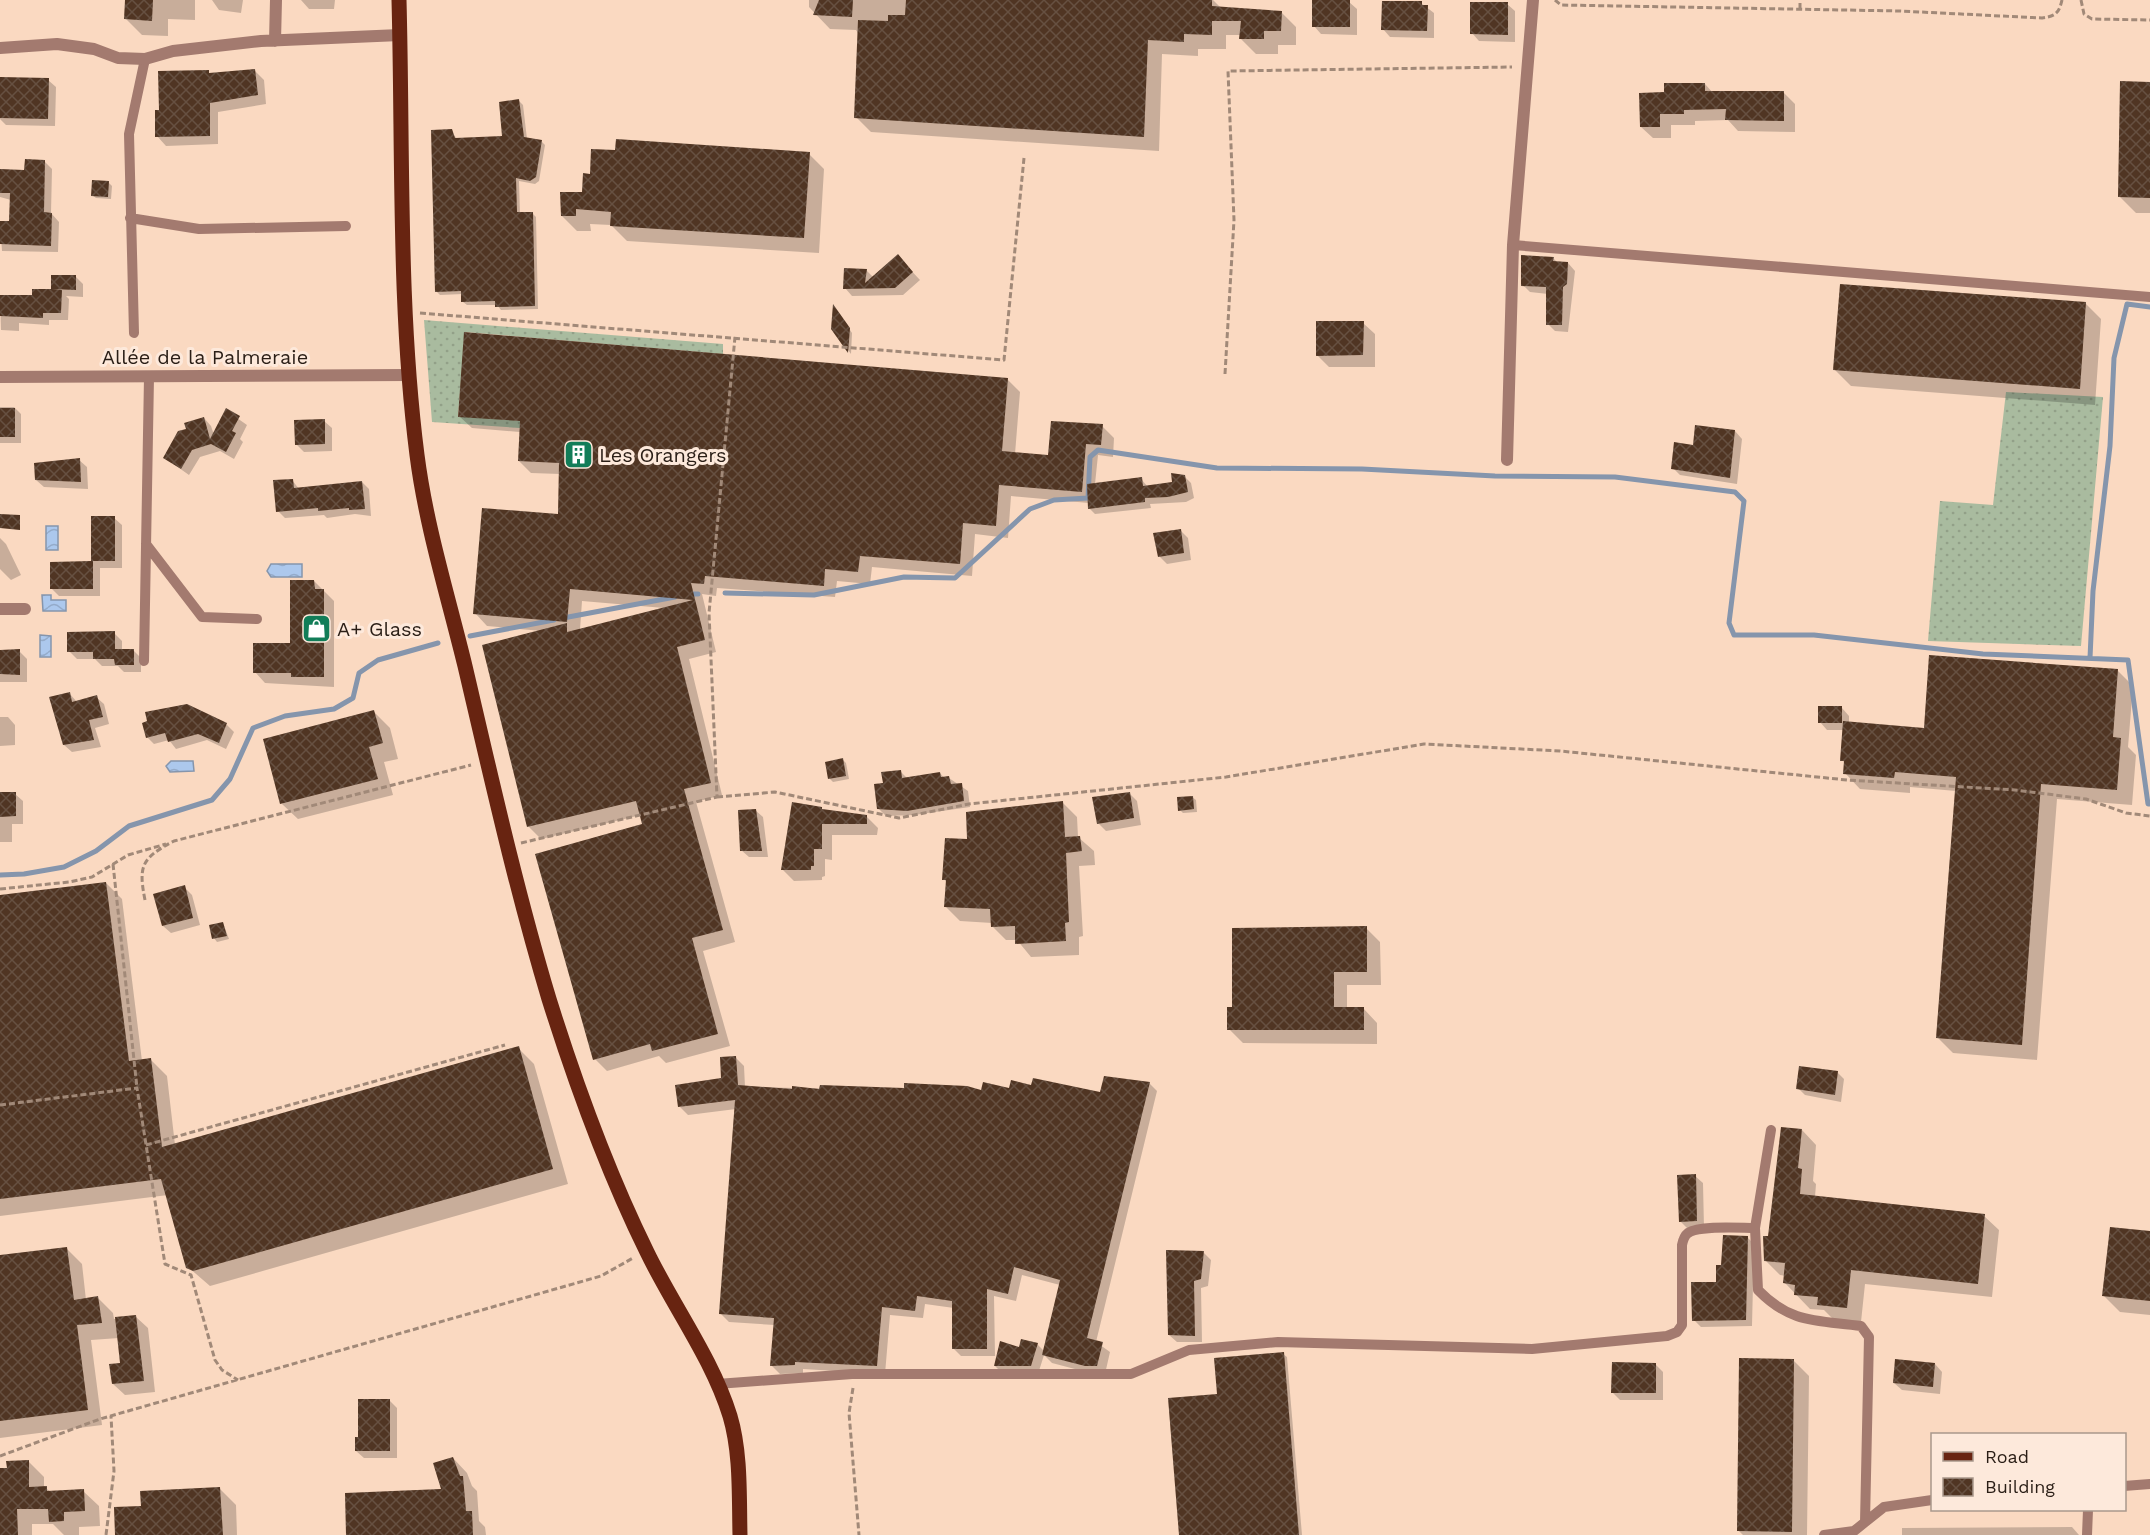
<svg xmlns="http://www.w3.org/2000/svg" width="2150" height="1535" font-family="'Work Sans',sans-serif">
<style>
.grass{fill:url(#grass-dots)}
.water{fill:url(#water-waves);stroke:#8595ac;stroke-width:1.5}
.shadow{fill:#0003;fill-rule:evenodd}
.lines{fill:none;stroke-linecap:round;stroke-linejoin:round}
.stream{stroke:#8595ac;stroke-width:5}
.building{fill:url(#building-cross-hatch)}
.path{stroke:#a18978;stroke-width:3;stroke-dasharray:6 3;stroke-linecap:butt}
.lane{stroke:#a37a6f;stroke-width:10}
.street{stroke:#a37a6f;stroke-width:12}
.primary{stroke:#682411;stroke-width:15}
.labels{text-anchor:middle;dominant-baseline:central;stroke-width:6;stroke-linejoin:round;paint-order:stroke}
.street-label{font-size:20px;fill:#2a1e16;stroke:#fde9db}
.poi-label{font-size:20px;fill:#2a1e16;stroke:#fde9db;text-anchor:start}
</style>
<defs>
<pattern id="grass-dots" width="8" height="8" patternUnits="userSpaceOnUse" patternTransform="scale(1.5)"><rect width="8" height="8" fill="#a9bb9f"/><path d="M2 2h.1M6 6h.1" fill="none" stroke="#92a088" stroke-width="1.8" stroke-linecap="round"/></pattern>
<pattern id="water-waves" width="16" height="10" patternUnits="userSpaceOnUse" patternTransform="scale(1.5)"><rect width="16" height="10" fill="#acc8ed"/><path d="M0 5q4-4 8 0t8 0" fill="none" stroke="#94abca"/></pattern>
<pattern id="building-cross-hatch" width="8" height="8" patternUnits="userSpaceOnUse" patternTransform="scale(1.5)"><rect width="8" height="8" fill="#503523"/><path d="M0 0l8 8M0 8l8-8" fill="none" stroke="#665041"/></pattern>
</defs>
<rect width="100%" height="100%" fill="#fad9c1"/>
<!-- grass -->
<path class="grass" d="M424,320l299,24v10l-258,-22 -7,84 92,7v7l-118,-8z
M2006,392l97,5 -22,249 -153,-5 12,-140 53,4z"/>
<!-- water -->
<path class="water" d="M46,526h12v24h-12z
M271,564h31v13h-31l-4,-6z
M42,595h9v5h15v11h-23z
M40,635l11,1v21h-11z
M171,761h22l1,10 -24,1 -4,-6z"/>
<!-- shadow -->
<path class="shadow" d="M126,0h69v20l-27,-1v17l-26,-1 -16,-16z
M212,0h31l-2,13 -22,-3z
M301,0h34l-1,9h-25z
M809,0h404l8,8 60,4 15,15v18h-18v9h-22l-15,-15v-4h-15v14h-28v7l-36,-2 -3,97 -288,-19 -15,-15 3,-82 -3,-5 -26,-1 -21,-22z
M1349,2l8,7v26l-36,-1 -7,-8z
M1421,3l13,10v25l-44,-1 -7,-8z
M1507,4l8,7v31l-36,-1 -7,-8z
M255,71l9,9 2,24 -48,8v32l-52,2 -9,-10 3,-25 48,-39 3,3z
M0,79l48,1 8,7 -1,39 -49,-1 -6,-6z
M2150,83v130h-14l-16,-16z
M1705,84l8,9 70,-1 12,12v28l-57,-1 -10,-11 -33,1v4h-24v13h-18l-12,-11 25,-33z
M519,101l4,4 4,34 14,2 4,4 -6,36 -4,3 -16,-3 1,33 12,-1 4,4 2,92 -37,1 -4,-5h-30l-4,-3v-8l-23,1 -4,-4 15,-160 6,8 46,-1z
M809,154l15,15 -5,84 -192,-12 -16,-16 -21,-1 1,7h-14l-15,-15 21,-22z
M44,161l8,8 -1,44 8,9 -1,30 -56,-1 -2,-29 11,1v-23l-11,-3v-27l26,1z
M108,182l4,4 -1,13 -15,-1 -4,-3z
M1553,258l5,5h10l7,8 -7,61 -13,-1 -7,-7v-30l-18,-2 -7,-7z
M905,264l15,16 -17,15 -51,1 -7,-8 21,-18 8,8z
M53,276l23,1 7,7v13l-17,-1 3,3 -1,21h-19v5l-30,-2v8l-18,-1 -1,-35 33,2 20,-6z
M2085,303l16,16 -6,86 -244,-19 -16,-16z
M836,309l16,24 -1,21 -18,-25z
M1363,323l12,11v33h-46l-12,-12z
M1007,379l13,13 -5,62 35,3 52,-31 12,12 -1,19 -15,-2 -3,29 46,-5 7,8 26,-4 11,-6 6,6 3,15 -8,4 -36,2 1,4 -56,6 -6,-6v-5l-78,-7 -3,42 -33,-4 -3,42 -100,-9 -2,17 -33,-3 -2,16 -118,-9 -1,8 -14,-2 14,58 -27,7 33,136 -26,7 39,140 -32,9 27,95 -64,17 -7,-7 -52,15 -12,-12 49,-234 -3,-10 -100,24 -12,-12 -45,-181 58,-15 -55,-5 -12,-13 85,-97v-42l-29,-1 -12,-12 1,-29 -48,-4 -13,-12zM582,601l82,7 -84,22z
M0,407h14l7,7v29h-21z
M227,411l20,14 -7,14 3,3 -9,17 -14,-8 -20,6 -11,18 -24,-17 23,-28 16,-12 7,8 3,9z
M324,421l8,7v23l-28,1 -8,-8z
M1735,431l7,8 -5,45 -57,-9 -7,-7 22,-22z
M79,460l8,7 1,22 -44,-2 -8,-7z
M292,480l7,9 63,-7 7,7 2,27 -16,-2 -28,4 -3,-3 -39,3 -7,-7z
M92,518h22l8,7v43h-22v28h-41l-8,-8 42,-26z
M1180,530l8,8 3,22 -24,4 -8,-8z
M0,538l6,6 15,31 -10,5 -11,-11z
M314,581l20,20v86l-69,-4 -10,-11 37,-27z
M114,633l8,8v9h11l8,8v14h-17l-6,-6h-16l-7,-7h-18l-8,-8z
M0,651h19l8,8v23h-27z
M2117,670l16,16 -5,61 8,8 -4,50 -75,-6 -20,261 -84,-7 -16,-16 19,-246 -46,-4v6l-50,-4 -15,-16 1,-9 -4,-4 2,-30h-17l-7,-8 22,-14 7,8v7l77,6z
M69,693l8,9 19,-5 8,7 5,20 -14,4 6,19 -29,5 -8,-7z
M186,705l41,20 7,7 -8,17 -19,-9 -31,9 -7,-9 -15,4 -7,-7z
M374,712l16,16 8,31 -14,3 9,33 -95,24 -16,-15z
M0,717h8l7,8v20l-15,1z
M843,760l3,3 3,16 -16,3 -4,-4z
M901,772l6,6 33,-5 4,5h5l19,13 2,16 -56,8 -28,1 -7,-7 6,-25z
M1129,793l8,8 4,24 -35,6 -8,-8z
M0,794h15l8,7v23h-11v18h-12z
M1192,797l4,3 1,12 -14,1 -3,-3z
M1063,803l14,14 1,20 16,14 1,14 -16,1 4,70 -4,1v18l-48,2 -14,-17h-11l-14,-14v-3l-32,-2 -14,-14 1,-24 -3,-4 25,-38z
M755,810l8,7 5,40h-19l-8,-7z
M824,811l42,5 12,12 -1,7h-45v25l-7,-1v17l-3,1v3l-28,1 -11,-11z
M106,883l16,16 20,162 9,-1 16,16 8,69 343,-97 16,16 34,120 -358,102 -22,-19 -20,-72 -168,21v-320z
M184,887l8,8 8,30 -29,8 -8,-7z
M223,923l6,16 -12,3 -3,-4z
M1366,928l14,14 1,43h-34v23h16l14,15v21l-134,-1 -14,-14 5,-21z
M736,1058l8,8 1,21 237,5 50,-5 69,7 48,-11 8,8 -61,251 14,10 -5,22h-11l-42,-11 -8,-8 -6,19h-35l-8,-8 6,-23 19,6 17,-5 7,7 16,-66 -38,-10 -6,26 -22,-5 1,60h-34l-8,-8 1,-40 -29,-4 -2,14 -33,-3 -5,59 -82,-5v4l-23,1 -8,-8 3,-41 -46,-3 -9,-9 16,-204 -48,6 -8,-8 43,-28z
M1837,1072l7,7 -3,23 -36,-7 -7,-7z
M1802,1130l14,15 -3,36 3,3 -1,13 169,19 15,14 -7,67 -127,-13 -4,38 -28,-3 -9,-9 -14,-1 -25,-26 1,-7 -6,-1 -14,-14 3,-24z
M1695,1176l8,7 1,45 -16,1 -8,-8z
M2150,1233v82l-30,-3 -16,-16z
M1747,1237l7,7 -2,82 -51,1 -7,-7 23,-37 6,-16z
M66,1248l16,16 4,36 12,-2 15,15 1,6 22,-2 12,11 7,64 -30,3 -12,-11 9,-20 -3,-26 -28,2 11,85 -102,13v-181z
M1204,1253l7,7 -3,26 -7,2 1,54h-25l-8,-7z
M1283,1354l4,3 15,178h-122l39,-139z
M1793,1360l16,16 -2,159h-64l-5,-5z
M1655,1364l8,8v28h-43l-8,-8z
M1935,1364l7,8 -2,22 -38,-4 -8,-7z
M389,1400l8,8v50h-33l-8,-7 4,-13z
M453,1458l14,15 5,13 5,5 2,30 6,6 1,8h-138l95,-45z
M28,1461l16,16v10l7,5 32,-1 16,15 1,20 -21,1v8h-15l-11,-11h-21v11h-32v-65z
M220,1489l16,16 1,30h-120l25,-27z
M2072,1527l7,8h-177v-7z"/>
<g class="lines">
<!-- stream -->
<path class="stream" d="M725,593l89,2 90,-18 51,1 75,-69 24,-9 34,-2 2,-41 8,-7 119,18 145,1 133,7 120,1 120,15 9,9 -15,122 5,12h80l169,19 145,6 20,144h2
M687,594h11
M563,618l112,-21
M470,636l84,-16
M2090,658l3,-67 17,-145 4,-88 13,-54 23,3
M0,875l24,-1 40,-7 32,-16 33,-25 83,-26 18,-21 23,-51 32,-12 49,-7 19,-11 6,-25 19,-13 60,-17"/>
</g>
<!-- building -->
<path class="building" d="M125,0h28l-1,21 -28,-2z
M819,0h34l-1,17 -39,-2z
M906,0h306v6l70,5 -1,20h-17v8h-25l2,-18h-29v14l-28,-1v8l-36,-2 -4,97 -290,-19 4,-98 30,1v-6h17z
M1312,0h38v27h-38z
M1382,1h40v4h6l-1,26 -46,-1z
M1470,2h38v33l-38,-1z
M255,69l3,26 -48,8v33l-55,1v-27h4l-1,-39 51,-1v3z
M0,77l49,1 -1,41 -48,-1z
M2120,81l30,1v116l-32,-1z
M1664,83h41v8h79v30l-59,-1 1,-11 -42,1v4h-24v13h-20l-1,-34 25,-1z
M519,99l5,38 18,3 -6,37 -6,4 -14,-3 1,34h16l2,94 -40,1v-6l-34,1v-11l-26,1 -4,-162 21,-1 3,9 47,-2 -3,-34z
M616,139l194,13 -6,86 -194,-12 1,-14 -35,-3v7h-15l-1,-24h22l1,-19 7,1 1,-25 24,1z
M25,159l20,1 -1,52 8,1 -1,33 -51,-2v-23h9l1,-28h-10v-24l24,1z
M92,180l17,1 -1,16 -17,-1z
M898,254l15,18 -18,16 -52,1 1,-21 23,1 -2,14z
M1521,255l33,2 -1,4 15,1 -1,22 -4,3 -1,38h-16v-38l-25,-1z
M51,275h25v15l-24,-1 10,1 -1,23h-18v5l-43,-2v-21h32v-6h19z
M1840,284l246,18 -6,87 -247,-19z
M833,304l17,24 -2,25 -17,-24z
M1316,321h48l-1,34 -47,1z
M464,332l544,46 -6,73 46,4 3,-34 52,3 -2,21 -15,-1 -4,48 -83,-7 -3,41 -33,-3 -3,41 -100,-8 -2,16 -33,-3 -1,17 -119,-10 -1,8 -13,-1 14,57 -28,7 34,136 -27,6 39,141 -31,8 26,96 -66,17 -2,-7 -57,16 -58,-206 107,-30 -6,-23 -109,26 -45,-182 85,-22v9l126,-32 -123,-11 -3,33 -94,-8 9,-106 76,6 1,-51 -41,-2 2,-40 -62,-4z
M0,408h15v29h-15z
M226,408l14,8 -8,15 4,2 -10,19 -15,-8 -19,6 -11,19 -18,-11 15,-27 8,-2 -2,-6 20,-6 6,22z
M325,419v25l-30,1 -1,-25z
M1695,425l40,5 -5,48 -59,-9 3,-27 19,3z
M80,458l1,24 -46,-2 -1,-17z
M1171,473l14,2 3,17 -20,5 -23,1v4l-57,7 -1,-25 55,-7 1,9 29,-4z
M293,479l1,9 68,-7 3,28 -16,1v-2l-31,3v-3l-42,4 -3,-32z
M0,514l20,1v15l-20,-2z
M91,516h24v45h-22v28h-43v-27l41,-1z
M1181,529l3,24 -26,4 -5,-24z
M290,580h24l1,9h9v88h-33v-4h-38v-30h37z
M115,631v18h19v16h-19l-1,-6h-21v-7h-26v-20z
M20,649v26l-20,-1v-24z
M1929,655l189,14 -5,68 8,1 -4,52 -76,-6 -19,261 -86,-7 20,-261 -61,-5 -1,6 -51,-4 1,-13h-4l3,-40 81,7z
M70,692l2,10 25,-7 6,22 -14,3 5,20 -31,5 -14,-48z
M187,704l40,19 -8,20 -21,-9 -30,8 -3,-9 -19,5 -4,-15 5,-2 -2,-9z
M1818,706h24v17h-24z
M374,710l9,33 -14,4 9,32 -98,25 -17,-65z
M843,758l3,18 -18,3 -3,-17z
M901,770l1,8 38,-6 1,5 8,-1 2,8 11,-1 2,18 -57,10 -30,-2 -3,-25 9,-1 -2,-11z
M0,792h16v24l-16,1z
M1130,792l4,26 -37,6 -5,-27z
M1193,796l1,13 -16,2 -1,-14z
M1063,801l2,36 15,-1 2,15 -16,2 3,69 -4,1 1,18 -51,3v-18l-24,1 -1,-18 -46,-2 2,-27h-4l3,-42 22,1 -1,-27z
M792,802l30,5v2l45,6v9h-45v25h-8v17h-3v4h-30z
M756,809l6,42h-22l-2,-41z
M106,882l23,179 22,-3 11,89 357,-101 34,123 -360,102 -7,-3 -25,-89 -161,20v-304z
M185,885l8,33 -31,8 -9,-32z
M223,922l4,14 -15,3 -3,-14z
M1367,926v46h-33v35h30v23h-137v-23h5v-79z
M736,1056l2,29 54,4v-3l27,3 1,-4 84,3v-5l63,3 14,4 2,-8 26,6 2,-8 20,5 2,-7 67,14 4,-16 46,6 -63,256 16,4 -6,24h-12l-43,-11 18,-75 -46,-13 -6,27 -21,-5v60h-35v-48l-35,-5 -2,15 -33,-4 -5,59 -82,-4v3l-25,1 4,-48 -55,-4 16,-214 -57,7 -3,-22 46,-7 -1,-21z
M1799,1066l39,5 -3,24 -39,-6z
M1781,1127l21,2 -4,39 4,1 -2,25 185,20 -7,70 -127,-14 -4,38 -30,-3 1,-8 -24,-2 1,-10 -12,-2 2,-20 -21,-2 -1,-25h5z
M1696,1174l1,47 -18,1 -2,-47z
M2110,1227l40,4v70l-48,-5z
M1723,1235l25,1 -2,84 -54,1 -1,-39h25v-17h5z
M67,1247l7,53 24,-4 4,27 -25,2 11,85 -88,11v-166z
M1166,1250l38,1 -3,28 -7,2 1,55 -27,-1z
M136,1315l8,66 -32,3 -3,-20 11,-1 -5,-46z
M1021,1339l17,4 -7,23h-37l6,-25 19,6z
M1284,1352l15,183h-120l-11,-137 49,-4 -3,-36z
M1739,1358l55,1 -2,173 -55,-1z
M1895,1359l40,4 -2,24 -40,-4z
M1612,1362l44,1v30h-45z
M358,1399h32v52h-35v-14h3z
M453,1457l7,19h3l3,35h6l1,24h-127l-1,-42 96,-4 -8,-26z
M29,1460v27l18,-1v5l37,-2 1,22 -21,1v9l-15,1 -1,-13h-31l1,26h-18v-67h7l-1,-7z
M220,1487l3,48h-108l-1,-28 27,-1 -1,-15z"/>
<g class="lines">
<!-- path -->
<path class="path" d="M1555,0l6,5 339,6 142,7c14,-2 17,-5 20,-18
M2081,0l3,14 8,5 58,1
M1800,9v-9
M420,313l584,47 20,-202
M1225,374l9,-154 -6,-149 284,-4
M717,797l58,-5 124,26 70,-14 257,-27 198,-33 136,7 287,29 168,10 71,9 40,14 24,3
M521,843l196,-46 -8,-184 26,-276
M113,864l24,224
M0,889l69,-7 23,-5 36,-22 38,-11
M145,900c-7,-35 -3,-42 29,-59l297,-76
M0,1105l137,-17 28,176 26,11 24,85 7,10 16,10
M146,1145l359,-100
M853,1388l-4,25 10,122
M0,1456l100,-37 501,-143 32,-18
M106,1535l8,-64 -3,-55"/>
<!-- lane -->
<path class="lane" d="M130,218l69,11 147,-3
M1513,245l637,52
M134,333l-5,-199 16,-75
M146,544l56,73 55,2
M144,661l5,-284
M1771,1130l-16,98 3,62c33,34 59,30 103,36l8,11 -4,185
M717,1384l135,-10h279l58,-24 89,-8 254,7 135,-13 10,-4 5,-7v-80c1,-5 2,-9 6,-12 12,-8 52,-5 67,-5
M2124,1486l26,-2
M1824,1535l30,-4 30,-24 48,-7
M2087,1535l1,-25"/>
<!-- street -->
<path class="street" d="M275,41l1,-41
M0,48l57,-4 37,5 24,9 27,1 28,-8 88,-10 139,-6
M0,377l409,-2
M1507,460l6,-215 20,-245
M0,609h25"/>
<!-- primary -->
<path class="primary" d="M399,0c4,150 -1,306 18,455 9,71 31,141 48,211 26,111 51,223 84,333 27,86 58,172 98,253 26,54 65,106 83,164 11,37 9,80 10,119"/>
</g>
<!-- icons -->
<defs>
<symbol id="building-square" viewBox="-11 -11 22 22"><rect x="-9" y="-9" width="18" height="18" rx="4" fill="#127d58" stroke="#fde9db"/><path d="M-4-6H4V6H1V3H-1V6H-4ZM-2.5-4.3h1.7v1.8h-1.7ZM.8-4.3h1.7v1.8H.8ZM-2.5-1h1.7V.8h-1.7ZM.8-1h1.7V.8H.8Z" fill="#fff"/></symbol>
<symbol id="shop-square" viewBox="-11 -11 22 22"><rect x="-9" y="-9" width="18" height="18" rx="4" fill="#127d58" stroke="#fde9db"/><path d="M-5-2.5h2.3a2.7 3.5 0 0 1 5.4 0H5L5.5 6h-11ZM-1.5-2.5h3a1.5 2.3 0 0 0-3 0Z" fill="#fff"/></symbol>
</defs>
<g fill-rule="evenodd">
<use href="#building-square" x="562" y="438" width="33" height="33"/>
<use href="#shop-square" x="300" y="612" width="33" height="33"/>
</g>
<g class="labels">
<!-- street labels -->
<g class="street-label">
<text x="205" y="357">Allée de la Palmeraie</text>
</g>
<!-- poi labels -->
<g class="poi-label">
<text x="599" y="455">Les Orangers</text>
<text x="337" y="629">A+ Glass</text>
</g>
</g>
<!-- legend -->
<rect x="1931" y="1433" width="195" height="78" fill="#fde9db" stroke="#a9988c" stroke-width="1.5"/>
<rect x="1943" y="1452" width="30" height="9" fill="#682411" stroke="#a9988c" stroke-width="1.5"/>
<text x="1985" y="1463" font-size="18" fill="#2a1e16">Road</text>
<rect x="1943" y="1478" width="30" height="18" fill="url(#building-cross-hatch)" stroke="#a9988c" stroke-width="1.5"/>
<text x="1985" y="1493" font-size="18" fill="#2a1e16">Building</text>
</svg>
